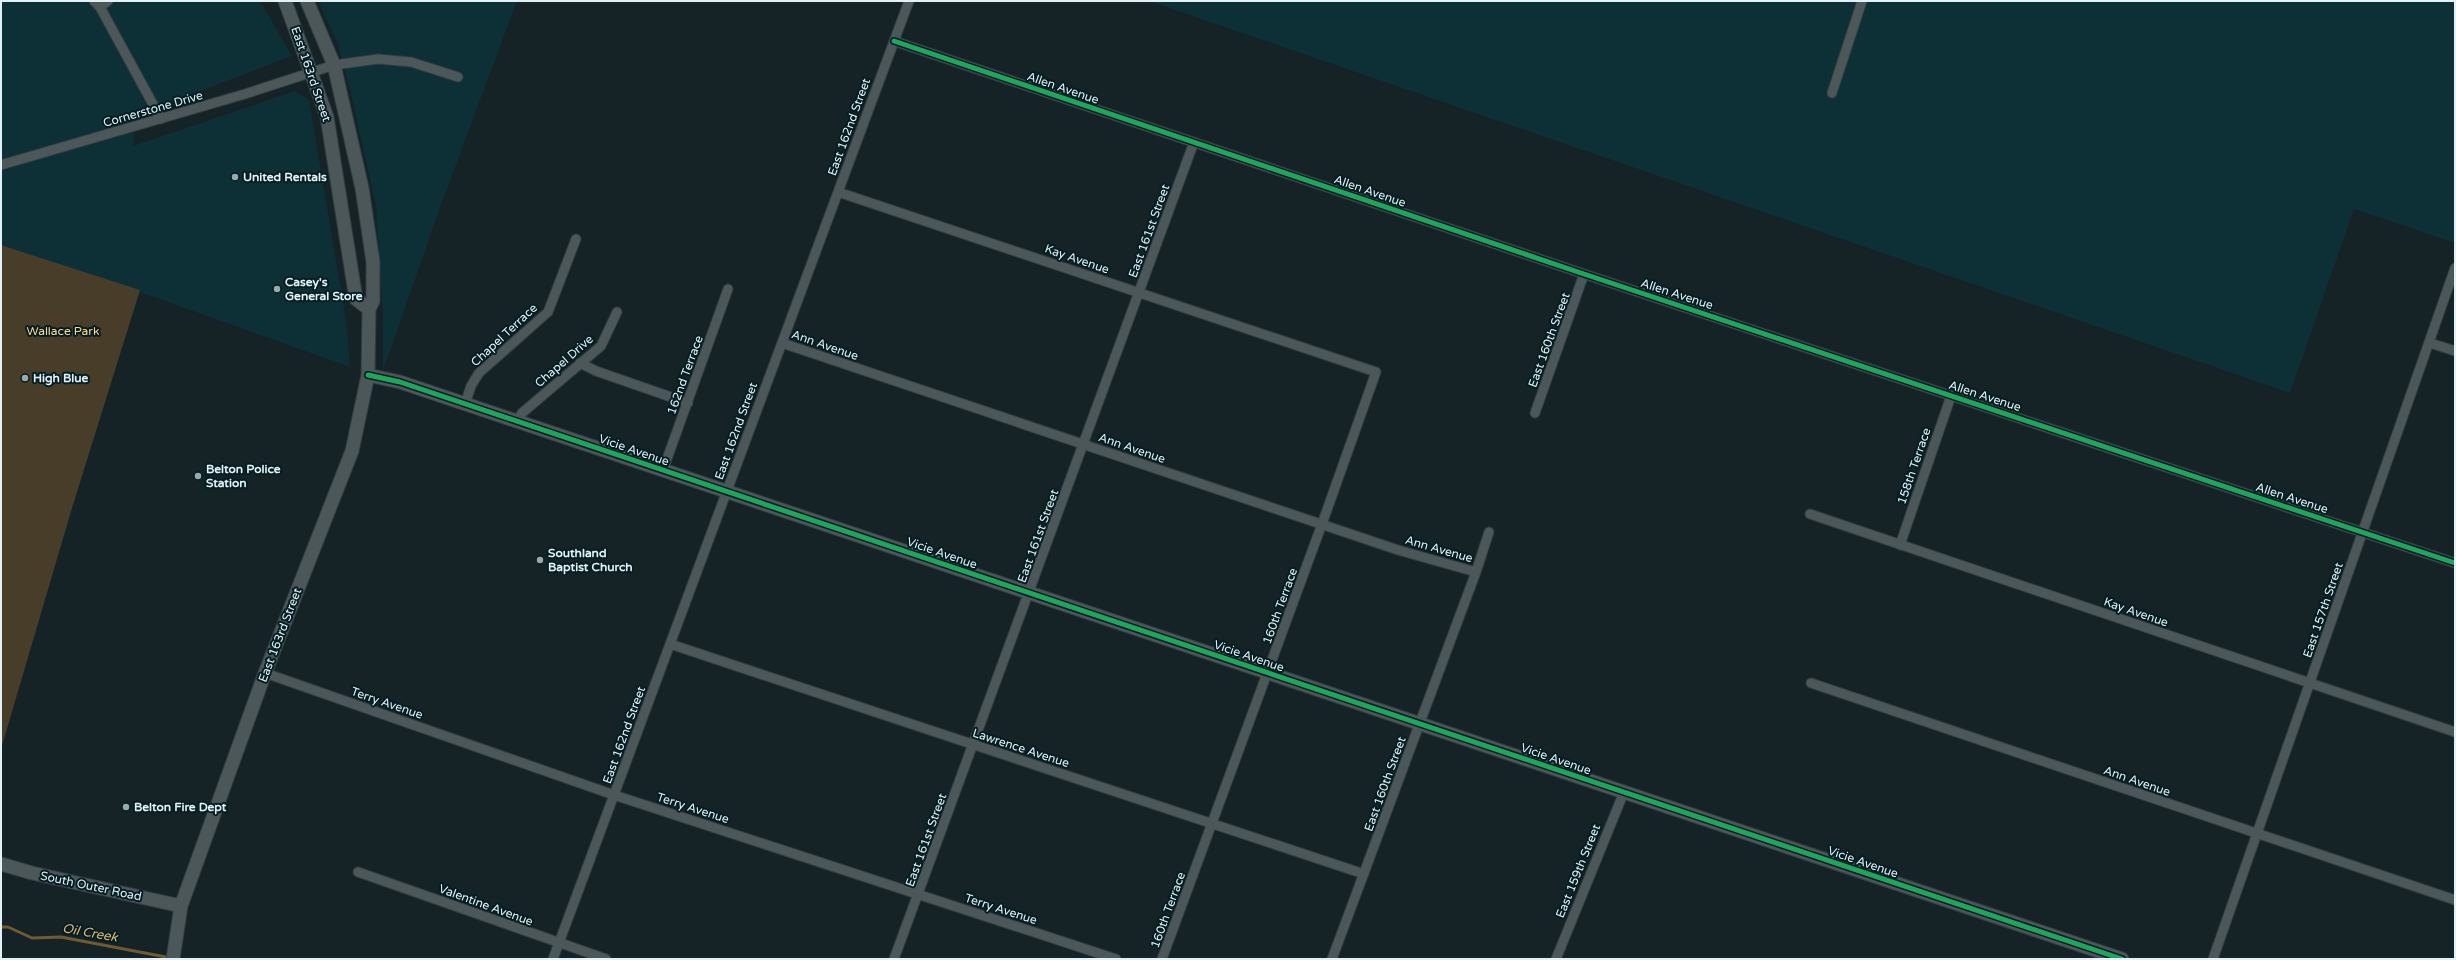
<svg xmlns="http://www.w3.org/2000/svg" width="2456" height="960" font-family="'Varela Round',sans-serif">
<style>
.built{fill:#0d2f36}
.green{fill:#473d29}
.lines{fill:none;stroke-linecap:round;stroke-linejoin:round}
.stream{stroke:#6f5a34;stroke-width:3}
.street-casing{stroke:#333d41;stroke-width:11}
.secondary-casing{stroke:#333d41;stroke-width:15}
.street{stroke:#4c5759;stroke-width:9}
.secondary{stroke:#4c5759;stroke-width:13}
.cycleway-casing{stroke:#041e23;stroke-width:8}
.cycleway{stroke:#20a55d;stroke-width:5}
.poi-dot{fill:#9aa9ad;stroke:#041e23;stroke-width:1.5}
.labels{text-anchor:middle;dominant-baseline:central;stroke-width:4;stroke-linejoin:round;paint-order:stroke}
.street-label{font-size:12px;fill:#e2f1f5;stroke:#041e23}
.poi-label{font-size:12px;font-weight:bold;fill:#e2f1f5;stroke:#041e23;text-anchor:start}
.park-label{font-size:12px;fill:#ffd692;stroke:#041e23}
.water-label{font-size:13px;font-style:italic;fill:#e1b976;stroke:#041e23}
</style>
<rect width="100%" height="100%" fill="#152326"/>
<!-- built -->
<path class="built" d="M1,1h259l32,55 -157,60 -2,30 162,-55 14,9 37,220 4,47 -263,-94 -86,-28z
M318,1h199l-76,204 -58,166v-54l-7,-111 -25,-112 -13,-50z
M1149,1h1306v242l-101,-34 -64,184z"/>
<!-- green -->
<path class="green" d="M1,245l139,45 -68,218 -71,241z"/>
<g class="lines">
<!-- stream -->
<path class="stream" d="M1,927h7l24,11 29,-1 110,21"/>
<defs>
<path id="street" d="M94,1l6,6 61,112
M100,7l8,-6
M894,41l690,233 871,289
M1832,93l30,-92
M1,165l244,-71 89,-29 44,-6 33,3 47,15
M838,192l538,180 -54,152 -160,435
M782,343l616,207 78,22
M2430,343l25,8
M580,363l16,8 92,32
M465,404l6,-18 8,-13 69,-61 28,-73
M1535,413l49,-139
M517,421l5,-8 79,-67 16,-34
M663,470l65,-181
M1810,514l645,218
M1900,545l51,-149
M670,644l694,230
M265,673l349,122 502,164
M1811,683l644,217
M358,872l248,87
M553,959l356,-958
M894,959l300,-817
M1332,959l144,-387 13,-40
M1556,959l68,-167
M2213,959l242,-691"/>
<path id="secondary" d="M285,1l42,116 29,182 13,10
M368,375l32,7 1722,577
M1,864l31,9 149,33
M173,959l8,-53 84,-233 87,-222 16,-76 1,-66 4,-8v-39l-11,-74 -28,-123 -27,-64"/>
</defs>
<!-- street casing -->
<use href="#street" class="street-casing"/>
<!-- secondary casing -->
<use href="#secondary" class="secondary-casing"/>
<!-- street -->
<use href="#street" class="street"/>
<!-- secondary -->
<use href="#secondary" class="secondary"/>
<defs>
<path id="cycleway" d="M894,41l690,233 871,289
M368,375l32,7 1722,577"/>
</defs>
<!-- cycleway casing -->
<use href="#cycleway" class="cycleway-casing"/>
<!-- cycleway -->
<use href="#cycleway" class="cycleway"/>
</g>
<!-- markers -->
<g class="poi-dot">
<circle cx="235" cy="177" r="4"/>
<circle cx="277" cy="289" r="4"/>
<circle cx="25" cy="378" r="4"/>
<circle cx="198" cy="476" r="4"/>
<circle cx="540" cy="560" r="4"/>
<circle cx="126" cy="807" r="4"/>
</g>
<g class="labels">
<!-- street labels -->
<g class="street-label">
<text transform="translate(311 74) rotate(71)">East 163rd Street</text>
<text transform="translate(1063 88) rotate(19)">Allen Avenue</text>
<text transform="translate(153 109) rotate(-16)">Cornerstone Drive</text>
<text transform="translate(849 127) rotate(-70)">East 162nd Street</text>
<text transform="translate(1370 191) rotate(19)">Allen Avenue</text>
<text transform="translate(1149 231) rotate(-70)">East 161st Street</text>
<text transform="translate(1077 259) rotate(19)">Kay Avenue</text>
<text transform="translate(1677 294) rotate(18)">Allen Avenue</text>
<text transform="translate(504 335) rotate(-43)">Chapel Terrace</text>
<text transform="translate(1549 340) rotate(-70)">East 160th Street</text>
<text transform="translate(825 345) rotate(19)">Ann Avenue</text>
<text transform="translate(564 361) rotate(-41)">Chapel Drive</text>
<text transform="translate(685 375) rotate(-70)">162nd Terrace</text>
<text transform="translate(1985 396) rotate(18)">Allen Avenue</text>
<text transform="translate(736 431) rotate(-70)">East 162nd Street</text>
<text transform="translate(1132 448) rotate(19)">Ann Avenue</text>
<text transform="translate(634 450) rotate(19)">Vicie Avenue</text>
<text transform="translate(1914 466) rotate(-71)">158th Terrace</text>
<text transform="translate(2292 498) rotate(18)">Allen Avenue</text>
<text transform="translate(1038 536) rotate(-70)">East 161st Street</text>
<text transform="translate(1439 549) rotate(16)">Ann Avenue</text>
<text transform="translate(942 553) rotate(19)">Vicie Avenue</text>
<text transform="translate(1280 606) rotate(-70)">160th Terrace</text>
<text transform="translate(2323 610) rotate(-71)">East 157th Street</text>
<text transform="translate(2136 612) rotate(19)">Kay Avenue</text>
<text transform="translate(280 635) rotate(-69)">East 163rd Street</text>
<text transform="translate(1249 656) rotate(19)">Vicie Avenue</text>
<text transform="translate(387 703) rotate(19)">Terry Avenue</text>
<text transform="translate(624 735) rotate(-70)">East 162nd Street</text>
<text transform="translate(1021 748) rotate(18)">Lawrence Avenue</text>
<text transform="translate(1556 759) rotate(19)">Vicie Avenue</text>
<text transform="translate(2137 781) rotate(19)">Ann Avenue</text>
<text transform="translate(1385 784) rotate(-70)">East 160th Street</text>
<text transform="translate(693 808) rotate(18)">Terry Avenue</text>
<text transform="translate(926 840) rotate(-70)">East 161st Street</text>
<text transform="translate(1863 862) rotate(19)">Vicie Avenue</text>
<text transform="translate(1578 871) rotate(-68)">East 159th Street</text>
<text transform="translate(91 886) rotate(12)">South Outer Road</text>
<text transform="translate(486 905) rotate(20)">Valentine Avenue</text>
<text transform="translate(1001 909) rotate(18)">Terry Avenue</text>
<text transform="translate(1168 910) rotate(-70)">160th Terrace</text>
</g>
<!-- poi labels -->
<g class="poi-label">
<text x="243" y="177">United Rentals</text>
<text x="285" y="282">Casey's<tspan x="285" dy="14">General Store</tspan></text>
<text x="33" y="378">High Blue</text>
<text x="206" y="469">Belton Police<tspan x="206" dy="14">Station</tspan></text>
<text x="548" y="553">Southland<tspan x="548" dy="14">Baptist Church</tspan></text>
<text x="134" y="807">Belton Fire Dept</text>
</g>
<!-- park labels -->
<g class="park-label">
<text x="63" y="331">Wallace Park</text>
</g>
<!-- water labels -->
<g class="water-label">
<text transform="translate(90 933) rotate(10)">Oil Creek</text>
</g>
</g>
<!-- border -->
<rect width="2456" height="960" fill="none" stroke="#e2f1f5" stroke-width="4"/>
</svg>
